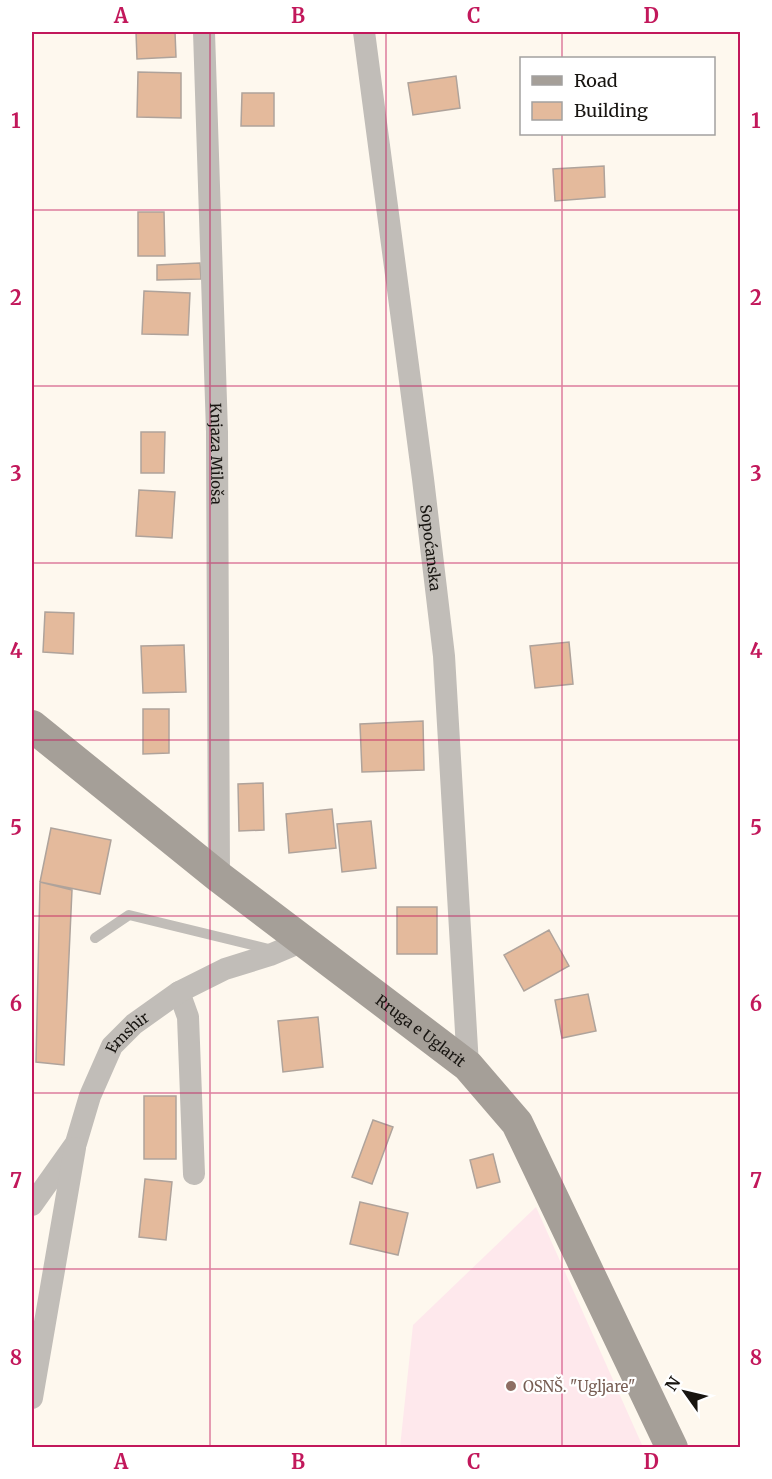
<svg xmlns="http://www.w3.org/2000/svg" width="772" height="1479" font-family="Merriweather,serif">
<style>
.education{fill:#fee8ec}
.building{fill:#e4ba9c;stroke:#afa39b;stroke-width:1.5}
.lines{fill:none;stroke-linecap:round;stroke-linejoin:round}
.lane{stroke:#c1bdb8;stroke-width:10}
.street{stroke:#c1bdb8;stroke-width:22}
.secondary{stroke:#a59f98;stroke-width:32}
.grid{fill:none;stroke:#c2185b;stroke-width:1.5;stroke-opacity:0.55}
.education-dot{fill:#8d6e63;stroke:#fff;stroke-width:2}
.labels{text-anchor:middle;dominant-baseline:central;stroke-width:4.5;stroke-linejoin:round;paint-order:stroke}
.street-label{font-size:15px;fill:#181511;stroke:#fff}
.education-label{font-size:15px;fill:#785e54;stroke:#fff;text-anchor:start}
.neatline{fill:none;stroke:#c2185b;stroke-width:2}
.grid-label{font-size:20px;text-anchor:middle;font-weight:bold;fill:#c2185b}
</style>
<rect width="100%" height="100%" fill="#fef8ee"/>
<!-- education -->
<path class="education" d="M536,1207l107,240h-243l13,-122z"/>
<!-- building -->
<path class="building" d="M136,32h39l1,25 -39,2z
M138,72l43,1v45l-44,-1z
M456,76l4,32 -47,7 -5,-32z
M242,93h32v33h-33z
M604,166l1,31 -50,4 -2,-32z
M138,212h26l1,44h-27z
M200,263l1,16 -44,1v-15z
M144,291l46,2 -2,42 -46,-1z
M141,432h24l-1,41h-23z
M139,490l36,2 -3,46 -36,-2z
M45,612l29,1 -1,41 -30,-2z
M569,642l4,42 -38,4 -5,-42z
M184,645l2,47 -43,1 -2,-47z
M143,709h26v44l-26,1z
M423,721l1,49 -62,2 -2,-48z
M263,783l1,47 -25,1 -1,-47z
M332,809l4,39 -47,5 -3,-39z
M371,821l5,47 -34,4 -5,-48z
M51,828l60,12 -11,54 -60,-12z
M40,882l32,8 -8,175 -28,-3z
M397,907h40v47h-40z
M549,930l20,36 -45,25 -20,-36z
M588,994l8,37 -34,7 -7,-38z
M318,1017l5,50 -40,5 -5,-51z
M144,1096h32v63h-32z
M373,1120l20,7 -21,57 -20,-7z
M493,1154l7,28 -23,6 -7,-28z
M145,1179l27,3 -6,58 -27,-3z
M360,1202l48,11 -10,42 -48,-11z"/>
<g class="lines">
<!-- lane -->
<path class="lane" d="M95,938l34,-23 144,35"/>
<!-- street -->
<g class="street">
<path id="s1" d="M204,32l13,400 2,445"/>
<path id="s2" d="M364,32l59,447 21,177 24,410"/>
<path d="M179,992l9,25 6,157"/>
<path id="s3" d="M32,1205l44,-62 14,-47 22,-50 22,-22 45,-32 46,-23 45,-14 33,-14"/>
<path d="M32,1398l43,-250"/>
</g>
<!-- secondary -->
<path class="secondary" id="s4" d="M32,726l187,151 249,189 49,57 155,325"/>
</g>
<!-- grid -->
<path class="grid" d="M210,32v1416M386,32v1416M562,32v26M562,134v1314M32,210h708M32,386h708M32,563h708M32,740h708M32,916h708M32,1093h708M32,1269h708"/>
<!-- markers -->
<circle class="education-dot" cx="511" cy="1386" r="6"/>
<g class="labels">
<!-- street labels -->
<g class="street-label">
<text stroke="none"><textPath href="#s1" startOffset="422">Knjaza Miloša</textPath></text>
<text stroke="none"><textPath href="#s2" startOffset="520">Sopoćanska</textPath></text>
<text stroke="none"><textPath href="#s4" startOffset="494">Rruga e Uglarit</textPath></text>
<text stroke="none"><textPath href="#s3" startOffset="200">Emshir</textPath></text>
</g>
<!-- education labels -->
<g class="education-label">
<text x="523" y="1386">OSNŠ. "Ugljare"</text>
</g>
</g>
<!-- border -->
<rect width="772" height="1479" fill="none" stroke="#ffffff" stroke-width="66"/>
<!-- legend -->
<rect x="520" y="57" width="195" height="78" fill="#ffffff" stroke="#a3a1a0" stroke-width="1.5"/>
<rect x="532" y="76" width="30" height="9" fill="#a59f98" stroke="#a3a1a0" stroke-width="1.5"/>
<text x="574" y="87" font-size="18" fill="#181511">Road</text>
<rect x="532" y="102" width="30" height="18" fill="#e4ba9c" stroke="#a3a1a0" stroke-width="1.5"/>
<text x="574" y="117" font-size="18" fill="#181511">Building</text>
<!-- north arrow -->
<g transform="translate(685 1392) rotate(304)" stroke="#ffffff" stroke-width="4.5" paint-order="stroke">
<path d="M0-4.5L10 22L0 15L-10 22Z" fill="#181511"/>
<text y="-9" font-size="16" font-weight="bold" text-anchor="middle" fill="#181511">N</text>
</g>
<rect x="33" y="33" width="706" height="1413" class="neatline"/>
<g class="grid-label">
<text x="121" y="23">A</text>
<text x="298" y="23">B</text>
<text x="474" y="23">C</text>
<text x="651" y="23">D</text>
<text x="16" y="128">1</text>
<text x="756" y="128">1</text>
<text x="16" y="305">2</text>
<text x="756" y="305">2</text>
<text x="16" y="481">3</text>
<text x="756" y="481">3</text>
<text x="16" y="658">4</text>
<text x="756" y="658">4</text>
<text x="16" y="835">5</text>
<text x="756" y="835">5</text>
<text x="16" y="1011">6</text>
<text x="756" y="1011">6</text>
<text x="16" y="1188">7</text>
<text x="756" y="1188">7</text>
<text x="16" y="1365">8</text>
<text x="756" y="1365">8</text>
<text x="121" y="1469">A</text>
<text x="298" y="1469">B</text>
<text x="474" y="1469">C</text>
<text x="651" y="1469">D</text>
</g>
</svg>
